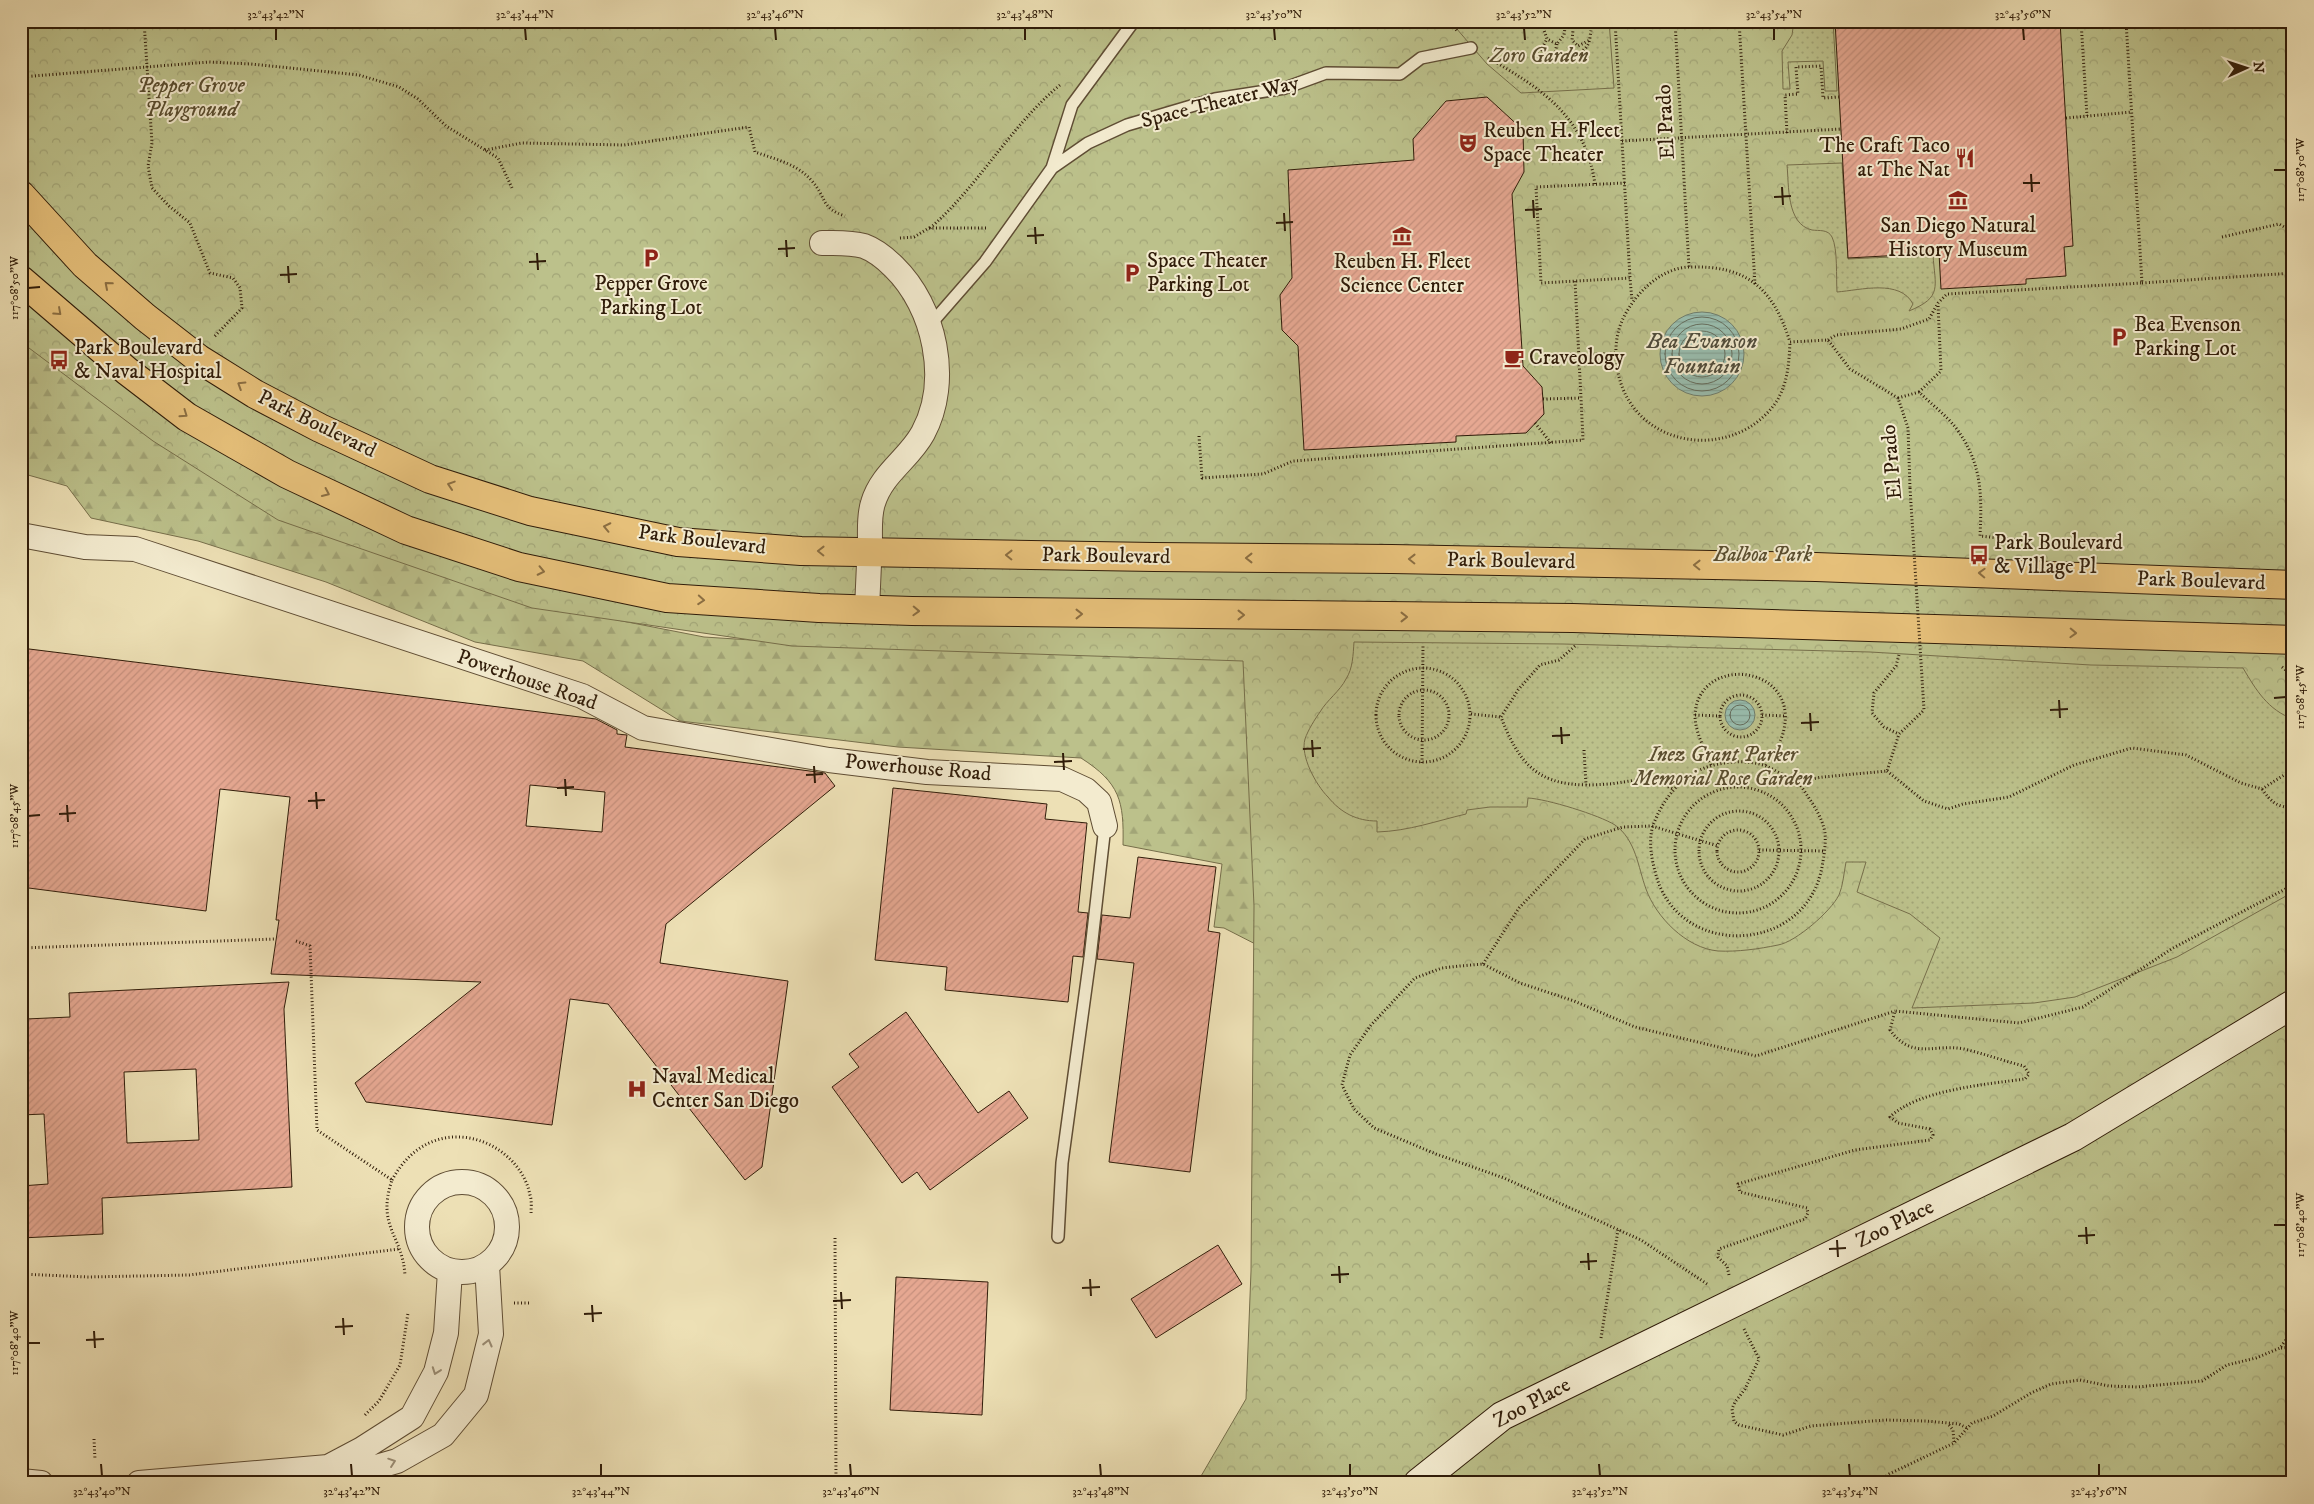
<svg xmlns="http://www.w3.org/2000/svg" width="2314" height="1504" font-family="'IM FELL DW Pica',serif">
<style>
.forest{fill:url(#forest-firs);stroke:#766e4a}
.park{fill:url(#park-crowns);stroke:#766e4a}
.garden{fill:url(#garden-dots);stroke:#766e4a}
.water{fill:url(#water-rules);stroke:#6f7d6c}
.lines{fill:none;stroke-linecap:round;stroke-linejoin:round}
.shore{stroke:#646c5c;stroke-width:1}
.building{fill:url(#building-hatch);stroke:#301c09;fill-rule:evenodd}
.service-casing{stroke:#5f4d34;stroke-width:14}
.minor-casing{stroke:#5f4d34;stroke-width:26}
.secondary-casing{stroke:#301c09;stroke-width:30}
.primary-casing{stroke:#301c09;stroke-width:30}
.path{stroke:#301c09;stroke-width:3;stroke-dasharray:1 2.5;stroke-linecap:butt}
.service{stroke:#f3ebcf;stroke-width:11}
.minor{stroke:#f3ebcf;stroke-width:24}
.secondary{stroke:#f3ebcf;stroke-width:28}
.primary{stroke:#e6c07a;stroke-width:28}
.path-bridge{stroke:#301c09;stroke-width:3;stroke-dasharray:1 2.5;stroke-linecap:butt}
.oneway{stroke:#8b6e42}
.oneway2{stroke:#9b8e76}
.ticks{fill:none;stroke:#301c09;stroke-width:2}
.labels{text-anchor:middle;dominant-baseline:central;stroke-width:4;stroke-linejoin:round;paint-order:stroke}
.park-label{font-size:21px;font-style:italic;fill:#5a4e30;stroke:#f3ebcf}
.street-label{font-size:21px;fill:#301c09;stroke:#f3ebcf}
.poi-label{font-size:21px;fill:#301c09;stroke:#f3ebcf;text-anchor:start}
.water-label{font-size:22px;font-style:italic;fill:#504c3b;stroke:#f3ebcf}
.neatline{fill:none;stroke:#301c09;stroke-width:2}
.ticks-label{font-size:12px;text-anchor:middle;fill:#301c09}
</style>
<defs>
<pattern id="forest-firs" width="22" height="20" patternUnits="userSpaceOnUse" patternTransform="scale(1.25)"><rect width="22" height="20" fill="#bcc18b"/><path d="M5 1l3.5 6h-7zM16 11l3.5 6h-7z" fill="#a2a577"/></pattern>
<pattern id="park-crowns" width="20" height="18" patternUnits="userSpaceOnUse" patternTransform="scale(1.25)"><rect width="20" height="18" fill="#bcc18b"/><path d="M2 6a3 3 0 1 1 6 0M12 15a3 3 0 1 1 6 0" fill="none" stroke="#a2a577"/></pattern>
<pattern id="garden-dots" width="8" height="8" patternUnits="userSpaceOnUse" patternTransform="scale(1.25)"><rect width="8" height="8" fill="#bcc18b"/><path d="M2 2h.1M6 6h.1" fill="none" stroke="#a2a577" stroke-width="1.8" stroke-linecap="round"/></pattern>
<pattern id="water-rules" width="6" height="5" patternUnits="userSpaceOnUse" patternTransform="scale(1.25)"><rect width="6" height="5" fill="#99bdae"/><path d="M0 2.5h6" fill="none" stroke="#84a294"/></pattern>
<pattern id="building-hatch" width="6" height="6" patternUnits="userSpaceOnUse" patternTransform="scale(1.25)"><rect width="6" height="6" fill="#e6a892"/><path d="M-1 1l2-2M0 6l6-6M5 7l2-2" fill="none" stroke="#c6907d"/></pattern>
</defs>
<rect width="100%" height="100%" fill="#ede0b5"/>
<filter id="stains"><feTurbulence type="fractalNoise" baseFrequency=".004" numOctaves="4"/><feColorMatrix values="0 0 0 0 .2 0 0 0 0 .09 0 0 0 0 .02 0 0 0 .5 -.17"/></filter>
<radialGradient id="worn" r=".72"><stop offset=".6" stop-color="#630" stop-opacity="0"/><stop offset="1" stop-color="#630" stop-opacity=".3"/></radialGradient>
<!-- forest -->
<path class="forest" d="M21,322l540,287 143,28 110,7 540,-2 -83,310 -47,-24 -10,-1 8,-63 -99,-19c1,-44 -3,-62 -42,-87l-183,-11 -218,-26 -97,-60 -108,-19 -149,-60 -128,-41 -107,-23 -24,-32 -46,-13z"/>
<!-- park -->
<path class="park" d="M21,21h2272v1462h-1096l49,-84 5,-128 3,-365 -11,-245 -451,-15 -260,-38 -254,-88 -125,-79 -132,-99z"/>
<!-- garden -->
<path class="garden" d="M1450,21h159l5,67 -93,5 -34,-29z
M1794,21h39l4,70h-12l-2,-30 -35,1 2,27h-7l-1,-38 10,-16z
M1842,163l6,96 85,-4c2,32 10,42 -24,56l4,-7c-13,-25 -52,-14 -76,-12 -1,-14 1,-43 -5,-55 -4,-8 -13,-6 -20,-7 -26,-6 -23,-46 -25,-65z
M1354,642l209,2 307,8 221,13 152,3c13,22 25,42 50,51v176l-7,1 -109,61 -102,40 -41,6 -122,5 28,-70 -30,-24 -53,-22 9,-30h-20c-2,10 -3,24 -7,33 -8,16 -43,47 -61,50 -19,4 -41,7 -60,6 -32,-3 -62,-34 -72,-62 -8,-22 -10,-49 -31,-64 -16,-10 -68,-26 -87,-27l-1,9h-37l-23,3 -1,4c-30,7 -57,17 -89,18v-11c-20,0 -36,-8 -49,-24 -12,-12 -28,-41 -23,-58 3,-9 10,-20 15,-27 7,-12 20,-21 26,-33 7,-11 7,-24 8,-37z"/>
<!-- water -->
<path class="water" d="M1660 354a42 42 0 1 1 84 0a42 42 0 1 1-84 0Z
M1725 715a15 15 0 1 1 30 0a15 15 0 1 1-30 0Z"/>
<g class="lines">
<!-- shore -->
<path class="shore" d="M1665 354a37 37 0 1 1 74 0a37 37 0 1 1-74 0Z
M1672 354a30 30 0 1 1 60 0a30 30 0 1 1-60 0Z
M1679 354a23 23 0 1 1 46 0a23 23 0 1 1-46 0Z
M1730 715a10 10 0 1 1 20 0a10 10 0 1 1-20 0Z"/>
</g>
<!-- building -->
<path class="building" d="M1835,21h225l13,225 -9,1 2,29 -40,3v5l-85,5 -2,-36 -91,5z
M1487,97l36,33 1,42 -12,22 11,172 19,21 2,27 -18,19 -70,3v6l-152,8 -6,-104 -16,-16 -2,-35 12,-17 -4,-108 126,-10 -1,-21 33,-38z
M21,648l575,71 21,11v4l10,1 -2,12 200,26 10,13 -169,138 -6,39 128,18 -26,186 -17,13 -137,-176 -38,-5 -18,126 -186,-23 -11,-19 126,-101 -210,-8 8,-54h-3l14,-123 -70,-8 -14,122 -185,-24zM530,785l75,7 -3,40 -76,-6z
M893,788l154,16 -2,15 42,4 -9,89 10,1 -5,44 -10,-1 -5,46 -123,-12 2,-23 -72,-7z
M1138,857l78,10 -8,64 12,2 -30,239 -81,-10 25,-199 -37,-4 5,-44 28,3z
M289,982l-5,27 8,178 -190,11 1,36 -82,4v-52l27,-2 -4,-70 -23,1v-82h5v-14l44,-2 -1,-24zM196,1069l3,71 -72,3 -3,-71z
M906,1012l72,101 31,-22 19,27 -98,72 -13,-18 -15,11 -70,-96 27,-20 -10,-13z
M1218,1245l24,39 -86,54 -25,-39z
M896,1277l92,5 -6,133 -92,-5z"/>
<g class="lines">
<defs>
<path id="service" d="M1052,168l20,-63 62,-84
M930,325l55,-63 67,-94 36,-25 39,-18 88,-26 70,-11 41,-15 74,1 21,-16 50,-10
M1058,1237l4,-74 28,-205 15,-132"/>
<path id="minor" d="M822,243c14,0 28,-1 42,3 11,4 22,13 30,21 41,40 57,114 29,166 -14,26 -41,40 -50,70 -4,12 -3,25 -3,38 -1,22 -2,45 -3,68
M21,535l64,12 50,2 447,147 61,32 186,32 98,12 135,7 24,11 13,12 6,24
M417 1227a45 45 0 1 1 90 0a45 45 0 1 1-90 0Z
M328,1467l34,-18 50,-32 24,-45 10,-39 4,-62
M21,1481l20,2
M139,1483l189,-16 38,3 31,-9 46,-26 33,-40 15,-61 -4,-69"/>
<path id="secondary" d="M1418,1483l84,-67 571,-279 220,-133"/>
<path id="primary" d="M21,195l64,70 60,52 54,42 56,35 65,34 110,51 100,32 148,31 123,9 353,6 238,2 424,8 477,18
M21,280l106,91 60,46 100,57 119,56 113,37 148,31 152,10 93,3 661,7 720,22"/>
</defs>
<!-- service casing -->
<use href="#service" class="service-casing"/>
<!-- minor casing -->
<use href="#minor" class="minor-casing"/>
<!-- secondary casing -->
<use href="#secondary" class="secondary-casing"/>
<!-- primary casing -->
<use href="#primary" class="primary-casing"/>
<!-- path -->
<path class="path" d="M144,21l8,122 -4,23 4,22 17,18 21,17 20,50 23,5 7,10 2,20 -28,29
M1450,21l7,10
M1541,21l6,18 10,5 7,-9 2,-14
M1574,21l-2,19 6,6 12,-6
M1615,21l15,257
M1675,21l14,246c58,-2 84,21 101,75l38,-2 22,29 48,29 10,30 2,60
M1739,21l16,263
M2081,21l6,95
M1557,44l-2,9 10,7c11,-5 24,-9 25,-23 1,-6 1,-10 4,-16
M1539,54l8,-15
M1488,58c55,31 97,59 107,126
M21,77l188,-15 42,2 108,11 40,12 19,12 28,27 52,32 15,32
M2066,118l66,-6
M1787,133l-2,-38 13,-1 -2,-27 25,-1 2,32 16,-1
M1622,141l219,-12
M485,150l37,-7 102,2 125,-18 6,25c20,7 42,12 56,28 16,17 9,28 34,36
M1625,183l-89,4 5,96 89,-5 2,23
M930,228c49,-42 80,-102 130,-143
M2222,237l57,-13 14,8
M900,238l14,-1 15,-9h57
M1689,267c-25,1 -48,21 -60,41 -12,18 -15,37 -12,58 8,65 79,93 133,61 11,-7 23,-18 29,-30 9,-17 10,-35 11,-55
M2142,283l151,-10
M1828,340l8,-5 65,-6 28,-10 9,-16 9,-9 195,-11 -16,-262
M1579,355l36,-2
M1919,392l22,-21 -3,-66
M1898,398l21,-6c12,12 27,23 37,36 26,35 26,66 24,108l48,5
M1543,399l38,-1 -6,-117
M1535,423l16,20
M1199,436l3,42 61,-4 30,-13 290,-21 -2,-42
M1575,646l-16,14 -19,5 -22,25 -17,27c22,58 46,72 108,67 13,-1 30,-6 43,-4 7,2 14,6 21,9
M1899,655l-3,11 -22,27 -2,20 12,14 15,7
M2282,667l11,9
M1376 715a47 47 0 1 1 94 0a47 47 0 1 1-94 0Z
M1399 715a25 25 0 1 1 50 0a25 25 0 1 1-50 0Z
M1720 716a21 21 0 1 1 42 0a21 21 0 1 1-42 0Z
M1471,714l30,3
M1695,715l25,1
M1762,715l24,1
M1584,750l2,35
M1422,763l1,-119
M1711,765c-6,-16 -16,-32 -16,-50 3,-61 103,-51 89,14 -2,13 -12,26 -19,37
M1887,771l37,30 24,8 15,-5 46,-7 65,-32 58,-17 54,7 55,28 21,6 30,-19
M1797,780c10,16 25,34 28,53 1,11 -1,23 -3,34 -16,89 -147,93 -167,4 -4,-14 -7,-34 -1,-48 10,-26 30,-51 60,-58 17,-4 35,-5 52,1 10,4 20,12 31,14 8,1 18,-2 26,-3 21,-2 43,-4 64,-6l12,-37 25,-24
M1675 850a63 63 0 1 1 126 0a63 63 0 1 1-126 0Z
M2262,789c9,13 15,18 31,19
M1699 851a40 40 0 1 1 80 0a40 40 0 1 1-80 0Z
M1717 851a21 21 0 1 1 42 0a21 21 0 1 1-42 0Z
M1759,850l66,1
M296,941l14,5 7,184 75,50c-16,47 11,55 13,96
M21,948l255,-9
M1483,964l36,-56 66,-69 38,-12 29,-1 66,20
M392,1180c10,-18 23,-32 42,-39 40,-15 88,13 96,54 2,6 1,13 1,19
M835,1238l1,245
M21,1274l67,3 101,-2 210,-26
M1729,1275l-2,-9 -9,-9 1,-8 86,-30 3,-6 -1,-5 -67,-16 -2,-8 117,-34 75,-10 3,-5 -3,-6 -32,-6 -8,-6c27,-27 98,-33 135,-38l4,-5 -5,-8c-20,-5 -39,-12 -60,-17 -30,-6 -51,12 -74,-19l5,-19 124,12 64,-16 90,-59 120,-63
M1707,1284l-66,-44 -137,-62 -68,-24 -62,-26 -20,-19 -12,-24 8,-30 21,-30 44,-47 27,-10 18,-2 23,-2 37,19 54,18 61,26 121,29 139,-45
M514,1303h17
M1744,1329l15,30 -14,30 -10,13 -3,7 2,12 5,4 44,10 28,-9 74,-6 41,1 33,3 8,4
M1601,1338l17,-108
M2281,1348l12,-1
M365,1415l14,-14 21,-36 8,-52
M1949,1425l4,5 1,12
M94,1439l1,21
M1878,1483l11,-9 65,-31 18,-20 21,-7 38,-23 20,-9 29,-4 29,6 28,1 65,-6 25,-16 29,-7 24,-10 13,-18"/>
<!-- service -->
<use href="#service" class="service"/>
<!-- minor -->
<use href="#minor" class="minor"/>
<!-- secondary -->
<use href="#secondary" class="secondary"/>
<!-- primary -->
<use href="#primary" class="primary"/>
<!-- path-bridge -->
<path class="path-bridge" d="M1910,488l14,222"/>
</g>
<!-- one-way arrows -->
<defs><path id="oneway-chevron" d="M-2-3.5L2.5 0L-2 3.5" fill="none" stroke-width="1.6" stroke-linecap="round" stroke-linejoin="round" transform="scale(1.25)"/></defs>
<g class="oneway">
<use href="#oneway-chevron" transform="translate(108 285) rotate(-139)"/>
<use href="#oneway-chevron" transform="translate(58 312) rotate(42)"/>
<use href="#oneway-chevron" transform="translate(241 385) rotate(-148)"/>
<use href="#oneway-chevron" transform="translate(184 414) rotate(35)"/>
<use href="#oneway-chevron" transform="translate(451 485) rotate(-162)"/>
<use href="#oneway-chevron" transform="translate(326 493) rotate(25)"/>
<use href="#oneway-chevron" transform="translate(607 527) rotate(-168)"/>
<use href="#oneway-chevron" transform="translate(821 551) rotate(-179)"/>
<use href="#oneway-chevron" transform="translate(1009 555) rotate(-179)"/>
<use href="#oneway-chevron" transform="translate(1249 558) rotate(-180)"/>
<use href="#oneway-chevron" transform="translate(1412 559) rotate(-179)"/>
<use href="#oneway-chevron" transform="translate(1697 565) rotate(-179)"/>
<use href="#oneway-chevron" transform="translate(541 571) rotate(12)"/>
<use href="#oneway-chevron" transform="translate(1982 573) rotate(-178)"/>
<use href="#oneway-chevron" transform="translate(701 600) rotate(4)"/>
<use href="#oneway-chevron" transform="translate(916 611) rotate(2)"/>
<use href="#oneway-chevron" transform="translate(1079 614)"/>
<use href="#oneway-chevron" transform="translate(1241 615)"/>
<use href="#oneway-chevron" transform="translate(1404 617)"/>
<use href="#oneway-chevron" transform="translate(2073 633) rotate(2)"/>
</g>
<g class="oneway2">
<use href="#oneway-chevron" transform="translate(488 1343) rotate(-76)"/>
<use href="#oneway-chevron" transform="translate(436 1371) rotate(110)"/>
<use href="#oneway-chevron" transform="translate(392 1462) rotate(-19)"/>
</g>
<!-- ticks -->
<path class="ticks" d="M276,28v12M525,28l1,12M775,28l1,12M1025,28v12M1274,28l1,12M1524,28l1,12M1774,28v12M2023,28l1,12M2274,170h12M2031,174l1,18M2023,183h17M1782,187l1,18M1774,197l17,-1M1533,200l1,18M1525,210l17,-1M1284,213l1,18M1276,223l17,-1M1035,227l1,17M1027,236l17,-1M786,240l1,17M778,249l17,-1M537,253l1,17M529,262l17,-1M288,266l1,17M280,275l17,-1M28,288l12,-1M2274,698l12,-1M2059,700l1,18M2050,710l18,-1M1810,713l1,18M1801,723l18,-1M1561,727l1,17M1552,736l18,-1M1312,740l1,17M1303,749l18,-1M1063,753l1,17M1054,762l18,-1M814,766l1,17M806,775l17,-1M565,779l1,17M557,788l17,-1M316,792l1,17M308,801l17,-1M67,805l1,17M59,814l17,-1M28,816l12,-1M2274,1225h12M2086,1227l1,17M2078,1236l17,-1M1837,1240l1,17M1829,1249l17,-1M1588,1253l1,17M1580,1262l17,-1M1339,1266l1,17M1331,1275l18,-1M1090,1279l1,17M1082,1288l18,-1M841,1292l1,17M833,1301l18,-1M592,1305l1,17M584,1314l18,-1M343,1318l1,17M335,1327l18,-1M94,1331l1,17M86,1340l18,-1M28,1343h12M101,1464l1,12M351,1464l1,12M601,1464v12M850,1464l1,12M1100,1464l1,12M1350,1464v12M1599,1464l1,12M1849,1464l1,12M2099,1464v12"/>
<!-- icons -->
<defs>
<symbol id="theatre-bare" viewBox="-9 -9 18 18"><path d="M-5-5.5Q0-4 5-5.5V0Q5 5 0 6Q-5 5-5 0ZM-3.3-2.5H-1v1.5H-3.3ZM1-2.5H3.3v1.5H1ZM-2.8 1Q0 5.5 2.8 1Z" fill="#8f2418" stroke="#f3ebcf" stroke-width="2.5" paint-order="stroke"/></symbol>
<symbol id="restaurant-bare" viewBox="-9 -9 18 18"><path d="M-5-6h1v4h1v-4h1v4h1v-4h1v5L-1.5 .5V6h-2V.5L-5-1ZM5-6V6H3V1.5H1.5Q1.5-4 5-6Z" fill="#8f2418" stroke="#f3ebcf" stroke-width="2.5" paint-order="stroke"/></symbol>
<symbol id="museum-bare" viewBox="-9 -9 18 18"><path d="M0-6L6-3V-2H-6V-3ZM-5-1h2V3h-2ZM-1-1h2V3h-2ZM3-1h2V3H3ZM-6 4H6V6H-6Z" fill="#8f2418" stroke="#f3ebcf" stroke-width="2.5" paint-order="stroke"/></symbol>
<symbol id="parking-bare" viewBox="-9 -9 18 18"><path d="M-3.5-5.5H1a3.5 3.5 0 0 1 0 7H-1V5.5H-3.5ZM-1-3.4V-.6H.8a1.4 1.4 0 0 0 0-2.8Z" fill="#8f2418" stroke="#f3ebcf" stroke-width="2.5" paint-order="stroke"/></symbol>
<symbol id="cafe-bare" viewBox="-9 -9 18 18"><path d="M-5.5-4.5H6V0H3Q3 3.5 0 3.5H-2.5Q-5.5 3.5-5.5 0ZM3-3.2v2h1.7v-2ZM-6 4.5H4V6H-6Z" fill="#8f2418" stroke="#f3ebcf" stroke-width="2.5" paint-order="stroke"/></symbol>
<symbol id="bus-bare" viewBox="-9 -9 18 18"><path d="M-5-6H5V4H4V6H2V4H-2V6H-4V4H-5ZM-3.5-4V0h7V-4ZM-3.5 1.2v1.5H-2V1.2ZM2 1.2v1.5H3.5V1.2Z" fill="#8f2418" stroke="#f3ebcf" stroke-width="2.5" paint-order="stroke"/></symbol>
<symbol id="hospital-bare" viewBox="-9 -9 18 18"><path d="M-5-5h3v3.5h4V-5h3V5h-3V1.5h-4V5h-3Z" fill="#8f2418" stroke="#f3ebcf" stroke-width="2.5" paint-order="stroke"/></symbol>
</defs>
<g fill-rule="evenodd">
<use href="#theatre-bare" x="1454" y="129" width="28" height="28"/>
<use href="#restaurant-bare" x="1951" y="144" width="28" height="28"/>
<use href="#museum-bare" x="1944" y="186" width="28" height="28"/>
<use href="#museum-bare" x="1388" y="222" width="28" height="28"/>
<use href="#parking-bare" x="637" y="244" width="28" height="28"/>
<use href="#parking-bare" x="1118" y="259" width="28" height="28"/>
<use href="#parking-bare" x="2105" y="323" width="28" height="28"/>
<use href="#cafe-bare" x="1500" y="344" width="28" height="28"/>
<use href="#bus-bare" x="45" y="346" width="28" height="28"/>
<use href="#bus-bare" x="1965" y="541" width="28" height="28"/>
<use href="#hospital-bare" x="623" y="1075" width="28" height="28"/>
</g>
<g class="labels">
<!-- park labels -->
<g class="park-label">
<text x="1539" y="56">Zoro Garden</text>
<text x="191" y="86">Pepper Grove<tspan x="191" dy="24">Playground</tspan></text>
<text x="1763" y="555">Balboa Park</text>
<text x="1723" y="755">Inez Grant Parker<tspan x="1723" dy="24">Memorial Rose Garden</tspan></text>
</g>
<!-- street labels -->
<g class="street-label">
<text transform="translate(1220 102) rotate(-14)">Space Theater Way</text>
<text transform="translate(1666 122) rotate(-93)">El Prado</text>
<text transform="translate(317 424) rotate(26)">Park Boulevard</text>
<text transform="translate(1892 462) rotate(-95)">El Prado</text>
<text transform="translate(702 540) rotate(7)">Park Boulevard</text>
<text transform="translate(1106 556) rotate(1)">Park Boulevard</text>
<text transform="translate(1511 561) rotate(1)">Park Boulevard</text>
<text transform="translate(2201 581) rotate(2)">Park Boulevard</text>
<text transform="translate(527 680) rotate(19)">Powerhouse Road</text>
<text transform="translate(918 768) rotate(5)">Powerhouse Road</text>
<text transform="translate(1895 1224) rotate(-26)">Zoo Place</text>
<text transform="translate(1532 1403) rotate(-28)">Zoo Place</text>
</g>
<!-- poi labels -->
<g class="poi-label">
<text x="1483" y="131">Reuben H. Fleet<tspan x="1483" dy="24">Space Theater</tspan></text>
<text x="1950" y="146" text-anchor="end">The Craft Taco<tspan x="1950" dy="24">at The Nat</tspan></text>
<text x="1958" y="226" text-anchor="middle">San Diego Natural<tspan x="1958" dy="24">History Museum</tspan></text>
<text x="1147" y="261">Space Theater<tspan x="1147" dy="24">Parking Lot</tspan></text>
<text x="1402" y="262" text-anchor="middle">Reuben H. Fleet<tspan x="1402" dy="24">Science Center</tspan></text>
<text x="651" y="284" text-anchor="middle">Pepper Grove<tspan x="651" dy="24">Parking Lot</tspan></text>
<text x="2134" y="325">Bea Evenson<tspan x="2134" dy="24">Parking Lot</tspan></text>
<text x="74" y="348">Park Boulevard<tspan x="74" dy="24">&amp; Naval Hospital</tspan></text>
<text x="1529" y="358">Craveology</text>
<text x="1994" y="543">Park Boulevard<tspan x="1994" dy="24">&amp; Village Pl</tspan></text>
<text x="652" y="1077">Naval Medical<tspan x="652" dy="24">Center San Diego</tspan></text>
</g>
<!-- water labels -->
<g class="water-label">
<text x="1702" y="341">Bea Evanson<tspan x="1702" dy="25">Fountain</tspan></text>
</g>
</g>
<!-- margin -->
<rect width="2314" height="1504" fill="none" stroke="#ede0b5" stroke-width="55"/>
<!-- north arrow -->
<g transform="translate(2246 68) rotate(87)" stroke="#f3ebcf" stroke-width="4" paint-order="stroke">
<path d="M0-4L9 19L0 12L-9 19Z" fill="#301c09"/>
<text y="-8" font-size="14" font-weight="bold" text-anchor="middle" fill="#301c09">N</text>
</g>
<rect x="28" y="28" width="2258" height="1448" class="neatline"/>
<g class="ticks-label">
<text x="276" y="18">32°43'42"N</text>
<text x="525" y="18">32°43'44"N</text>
<text x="775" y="18">32°43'46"N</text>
<text x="1025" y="18">32°43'48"N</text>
<text x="1274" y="18">32°43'50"N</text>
<text x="1524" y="18">32°43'52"N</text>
<text x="1774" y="18">32°43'54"N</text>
<text x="2023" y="18">32°43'56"N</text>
<text transform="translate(2300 170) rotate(-90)" y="4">117°08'50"W</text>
<text transform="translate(14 288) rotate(-90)" y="4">117°08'50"W</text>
<text transform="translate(2300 697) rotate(-90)" y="4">117°08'45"W</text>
<text transform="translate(14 816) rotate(-90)" y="4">117°08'45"W</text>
<text transform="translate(2300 1225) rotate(-90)" y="4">117°08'40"W</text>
<text transform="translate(14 1343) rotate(-90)" y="4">117°08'40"W</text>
<text x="102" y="1495">32°43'40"N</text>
<text x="352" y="1495">32°43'42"N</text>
<text x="601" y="1495">32°43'44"N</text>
<text x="851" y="1495">32°43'46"N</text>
<text x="1101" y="1495">32°43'48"N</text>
<text x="1350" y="1495">32°43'50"N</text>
<text x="1600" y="1495">32°43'52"N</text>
<text x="1850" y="1495">32°43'54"N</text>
<text x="2099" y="1495">32°43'56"N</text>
</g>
<rect width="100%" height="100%" filter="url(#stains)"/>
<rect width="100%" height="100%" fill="url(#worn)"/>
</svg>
